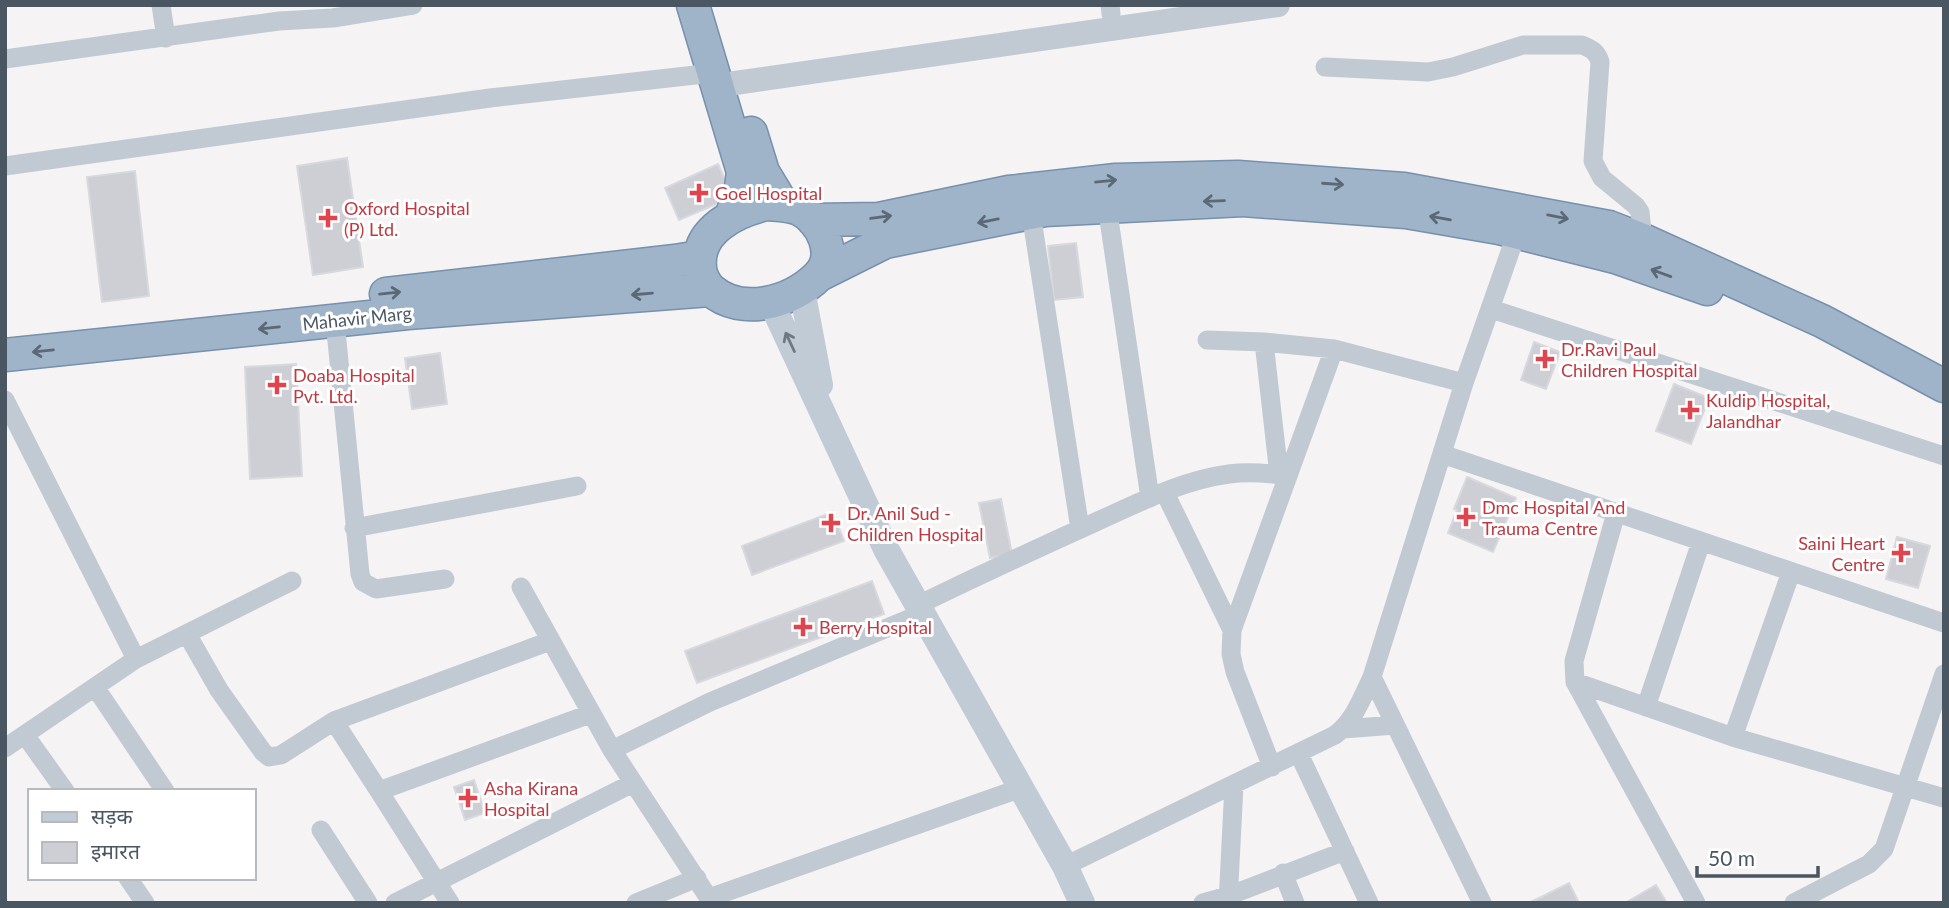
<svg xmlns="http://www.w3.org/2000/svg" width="1949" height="908" font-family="Lato,'Noto Sans Devanagari',sans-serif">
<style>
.building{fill:#cdcfd5;stroke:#d7d9de;stroke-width:2}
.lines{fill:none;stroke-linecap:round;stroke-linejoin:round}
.trunk-casing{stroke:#7690ad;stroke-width:35}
.minor{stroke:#c1cad2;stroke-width:19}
.tertiary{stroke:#c1cad2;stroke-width:24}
.secondary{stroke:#c1cbd6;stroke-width:26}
.trunk{stroke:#9fb4c9;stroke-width:32}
.oneway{stroke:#5b6976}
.oneway2{stroke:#6e7984}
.health-dot{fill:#e0444e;stroke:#fff;stroke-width:2.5}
.labels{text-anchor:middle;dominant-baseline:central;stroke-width:6;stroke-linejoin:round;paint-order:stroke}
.health-label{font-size:18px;fill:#be3a42;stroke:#fff;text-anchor:start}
.street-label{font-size:18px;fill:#4a5661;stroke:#fff}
</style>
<rect width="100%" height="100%" fill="#f5f3f3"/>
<!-- building -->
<path class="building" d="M347,158l16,109 -50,8 -16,-109z
M718,164l15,33 -54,23 -14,-32z
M135,171l14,125 -47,6 -15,-125z
M1076,243l7,54 -29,3 -6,-54z
M1534,342l26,10 -14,37 -25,-9z
M440,353l7,51 -35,5 -7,-51z
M296,364l6,112 -52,3 -5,-112z
M1674,384l35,14 -18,46 -35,-13z
M1467,477l49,21 -23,54 -45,-19 9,-23 -3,-1z
M1001,499l11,55 -22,4 -11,-55z
M833,512l11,29 -92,34 -10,-29z
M1897,537l33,9 -12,42 -32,-9z
M872,581l12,33 -187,69 -12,-32z
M474,780l11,33 -20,7 -11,-33z
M1569,883l10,20h-50z
M1656,885l11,18h-42z"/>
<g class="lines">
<defs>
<path id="trunk" d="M693,5l50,167 -3,23 -10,23
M751,133l12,39 20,33
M767,204c11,1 22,1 32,5 23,11 40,47 19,67 -26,26 -76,41 -107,14 -6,-5 -11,-16 -11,-23 -4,-37 36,-56 67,-63z
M813,220l66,-1 130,-27 107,-12 122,-3 166,12 205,38 34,13 179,81 122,65
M821,274l64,-32 160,-32 198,-10 163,12 93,16 116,29 92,32
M386,294l289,-33 24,-4
M5,355l403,-42 302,-23"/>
</defs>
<!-- trunk casing -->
<use href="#trunk" class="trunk-casing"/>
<!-- minor -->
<path class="minor" d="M161,5l5,33
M1110,5l1,9
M5,59l274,-38 54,-3 80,-13
M1325,67l103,5 25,-5 70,-22h59c10,4 15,7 18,17l-7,99 9,17 34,28 4,6 3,28
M5,166l485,-68 223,-25
M1107,206l43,292
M1031,213l49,316
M1491,309l453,147
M335,321l25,253 3,8 13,7 69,-10
M1207,340l57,2 70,7 130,34
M1264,342l15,133
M5,400l131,259
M1442,454l502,169
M1165,493l67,137
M1616,513l-42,148 1,21 121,221
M354,528l223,-42
M521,587l91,163 100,153
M918,605c60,-29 120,-57 180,-84 42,-19 85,-41 131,-47 20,-3 39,-1 59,2
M187,634l32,56 44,62 6,5 12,-2 53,-34 45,70 211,-77
M1372,677l110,226
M1575,682l158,55 211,61
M95,687l70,104
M1646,707l55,-165
M334,721l216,-80
M1343,729l52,-4
M25,735l40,56
M1733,737l58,-165
M5,748l131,-89 156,-78
M612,750l98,-48 213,-89
M1299,754l70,149
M1272,767l-37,-95 -4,-18 1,-24 102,-281
M379,791l71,112
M321,830l47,73
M1065,866l270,-131c19,-14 27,-37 37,-58l92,-294 53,-151
M1283,873l12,30
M128,878l17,25
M709,898l312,-110
M395,903l238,-120
M636,903l61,-25
M1203,903l25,-7 117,-45
M1228,903l6,-118
M1794,903l75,-39 15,-15 60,-175"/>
<!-- tertiary -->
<path class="tertiary" d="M735,83l543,-78"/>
<!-- secondary -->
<path class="secondary" d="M802,290l18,95
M771,302l115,247 179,317 17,37"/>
<!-- trunk -->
<use href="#trunk" class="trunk"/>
</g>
<!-- one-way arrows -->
<defs><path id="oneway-shaft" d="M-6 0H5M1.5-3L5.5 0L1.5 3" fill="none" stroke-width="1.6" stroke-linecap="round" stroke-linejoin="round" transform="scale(1.75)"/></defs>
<g class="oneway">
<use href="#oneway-shaft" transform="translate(1106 181) rotate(-6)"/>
<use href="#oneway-shaft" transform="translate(1333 184) rotate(4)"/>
<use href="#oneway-shaft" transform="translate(1214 201) rotate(178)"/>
<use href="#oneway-shaft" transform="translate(881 217) rotate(-8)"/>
<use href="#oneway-shaft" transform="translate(1558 217) rotate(11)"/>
<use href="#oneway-shaft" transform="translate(1440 218) rotate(-170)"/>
<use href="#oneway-shaft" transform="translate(988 221) rotate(169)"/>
<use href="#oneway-shaft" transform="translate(1661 273) rotate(-160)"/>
<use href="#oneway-shaft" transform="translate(390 293) rotate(-6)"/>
<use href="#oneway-shaft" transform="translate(642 294) rotate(175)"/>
<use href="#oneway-shaft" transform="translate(269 328) rotate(174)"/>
<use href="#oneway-shaft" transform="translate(43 351) rotate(174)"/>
</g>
<use class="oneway2" href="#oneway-shaft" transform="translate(790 342) rotate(-115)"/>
<!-- markers -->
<g class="health-dot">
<path d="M695.5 182.5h7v7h7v7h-7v7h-7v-7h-7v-7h7z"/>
<path d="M324.5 207.5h7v7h7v7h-7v7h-7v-7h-7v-7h7z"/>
<path d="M1541.5 348.5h7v7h7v7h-7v7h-7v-7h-7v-7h7z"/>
<path d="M273.5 374.5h7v7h7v7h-7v7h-7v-7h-7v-7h7z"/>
<path d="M1686.5 399.5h7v7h7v7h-7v7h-7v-7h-7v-7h7z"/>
<path d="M1462.5 506.5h7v7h7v7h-7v7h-7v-7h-7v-7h7z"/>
<path d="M827.5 512.5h7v7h7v7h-7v7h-7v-7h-7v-7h7z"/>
<path d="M1897.5 542.5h7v7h7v7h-7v7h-7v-7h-7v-7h7z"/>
<path d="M799.5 616.5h7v7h7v7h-7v7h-7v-7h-7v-7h7z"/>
<path d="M464.5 787.5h7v7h7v7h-7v7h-7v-7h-7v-7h7z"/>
</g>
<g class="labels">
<!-- health labels -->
<g class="health-label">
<text x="715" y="193">Goel Hospital</text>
<text x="344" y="208">Oxford Hospital<tspan x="344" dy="21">(P) Ltd.</tspan></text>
<text x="1561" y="349">Dr.Ravi Paul<tspan x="1561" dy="21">Children Hospital</tspan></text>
<text x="293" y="375">Doaba Hospital<tspan x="293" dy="21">Pvt. Ltd.</tspan></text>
<text x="1706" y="400">Kuldip Hospital,<tspan x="1706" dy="21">Jalandhar</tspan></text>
<text x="1482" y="507">Dmc Hospital And<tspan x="1482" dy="21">Trauma Centre</tspan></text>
<text x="847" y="513">Dr. Anil Sud -<tspan x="847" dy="21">Children Hospital</tspan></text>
<text x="1885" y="543" text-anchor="end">Saini Heart<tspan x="1885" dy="21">Centre</tspan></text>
<text x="819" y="627">Berry Hospital</text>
<text x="484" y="788">Asha Kirana<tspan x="484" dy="21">Hospital</tspan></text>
</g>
<!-- street labels -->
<g class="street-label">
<text transform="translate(357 318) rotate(-6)">Mahavir Marg</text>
</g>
</g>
<!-- border -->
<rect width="1949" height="908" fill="none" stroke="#4a5661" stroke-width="14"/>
<!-- legend -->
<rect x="28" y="789" width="228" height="91" fill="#ffffff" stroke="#b7bbc0" stroke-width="2"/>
<rect x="42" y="812" width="35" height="10" fill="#c1cbd6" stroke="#b7bbc0" stroke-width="2"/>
<text x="91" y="824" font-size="21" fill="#4a5661">सड़क</text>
<rect x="42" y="842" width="35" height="21" fill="#cdcfd5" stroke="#b7bbc0" stroke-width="2"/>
<text x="91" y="859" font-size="21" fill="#4a5661">इमारत</text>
<!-- scale -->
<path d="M1697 866v10h121v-10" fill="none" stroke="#4a5661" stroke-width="3.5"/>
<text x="1708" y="866" font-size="21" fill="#4a5661" stroke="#ffffff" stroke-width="5" paint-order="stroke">50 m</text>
</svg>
